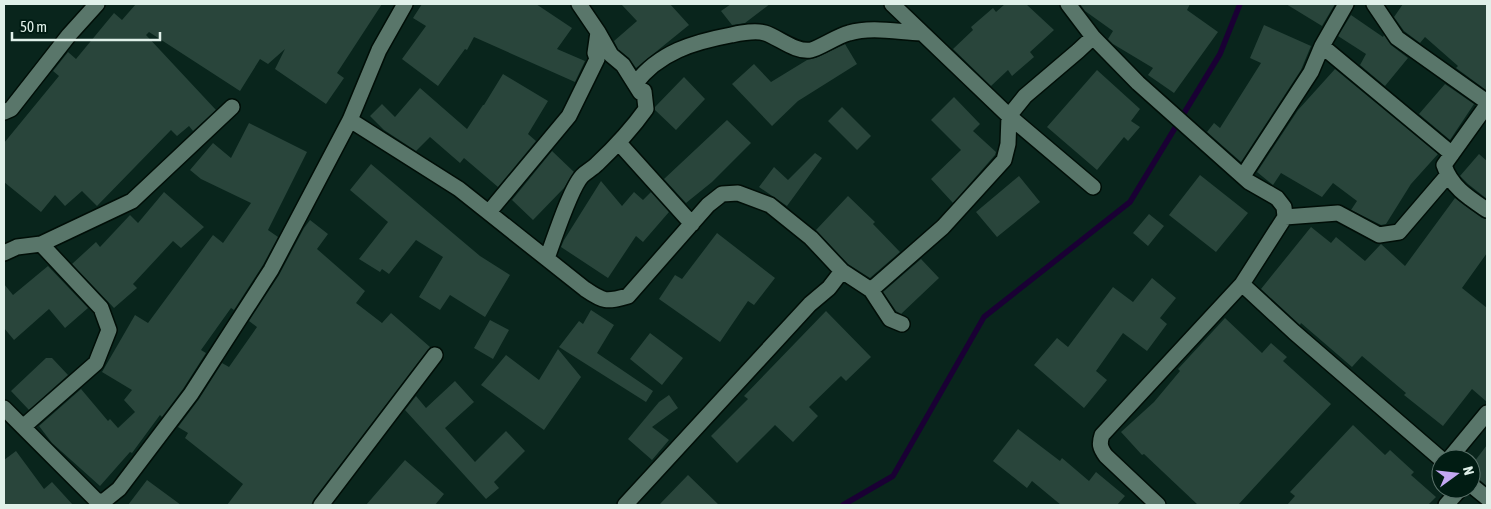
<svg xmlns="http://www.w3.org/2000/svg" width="1491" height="509" font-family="'Asap Condensed',sans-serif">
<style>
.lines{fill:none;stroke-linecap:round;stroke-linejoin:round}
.stream{stroke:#1a0034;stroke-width:5.5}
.building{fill:#29453b}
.minor-casing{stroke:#000e07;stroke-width:18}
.minor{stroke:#59766a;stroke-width:15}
</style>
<rect width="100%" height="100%" fill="#09251c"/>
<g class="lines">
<!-- stream -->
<path class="stream" d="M843,505l50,-29 91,-159 146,-115 90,-148 20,-50"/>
</g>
<!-- building -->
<path class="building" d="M136,4h246l-45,69 7,5 -18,26 -51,-35 10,-20 -17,15 -8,-5 -20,32 -91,-59 -3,3 70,75 -23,21 -4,-5 -12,10 -6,-6 -74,76 -15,-15 -17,15 -10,-11 -14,17 -37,-30v-39l55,-67 -6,-5 15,-19 8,7 38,-46 8,7z
M422,4h114l36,24 -15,21 28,12 -10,21 -101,-45 -7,13 -2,-1 -27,37 -36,-27 24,-33 -13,-8z
M621,4h49l19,21 -53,43 -7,-10 -11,-9 -4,-8 23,-20z
M731,4h39l-25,19 -13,2 -11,-14z
M1005,4h21l28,26 -24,22 4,5 -22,19 -4,-6 -17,16 -38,-37 20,-19 -2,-3 22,-19 3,4z
M1080,4h110l-3,6 31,22 -44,61 -26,-18 5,-7 -40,-24 -5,-5 5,-8 -28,-20z
M1286,4h49l-13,22z
M1403,4h84l-1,86 -30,-22 2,-2 -33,-29 -5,6 -16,-12 -10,-14z
M1351,15l32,22 1,-2 7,10 17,13 -23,28 -25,-21 6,-11 -28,-18z
M1264,25l47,21 -10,24 -60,92 -34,-30 7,-9 6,5 41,-65 -11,-5z
M845,44l12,20 -59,37 -26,25 -40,-42 22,-20 17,18 36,-22 11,-3z
M1335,69l103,85 -27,30 -25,40 -5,1 -30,-15 6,-9 -24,-18 -11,14 -41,-24 -8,12 -16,-13 41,-62z
M1097,70l43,39 -9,12 9,6 -12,14 -4,-4 -27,33 -50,-43z
M503,74l45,27 -20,33 8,7 -38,46 -34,-29 -4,5 -30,-26 -14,14 -32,-21 -14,-14 12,-12 13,13 25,-29 47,41 16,-24h1z
M684,77l21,22 -29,31 -21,-20v-3z
M1445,84l29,20 -24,36 -31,-26z
M954,97l26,27 -7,7 23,21 -1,3 -42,48 -22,-24 30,-29 -30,-30z
M842,107l29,29 -14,14 -29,-29z
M727,120l24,23 -39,39 -26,21 -22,-24z
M249,123l58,29 -39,78 10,7 -15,28 -29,45 -3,-2 -30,42 5,3 -23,36 -21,28 -2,-2 -28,38 -2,-1 -30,34 -48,-43 -13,-17 42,-37 27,32 2,-2 8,9 17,-16 -11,-12 8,-10 -30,-18 33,-57 13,8 65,-88 10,8 28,-40 -50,-24 -11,-9 23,-27 18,15z
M552,151l22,21 -10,16 -31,32 -21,-20z
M815,153l7,5 -35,48 -28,-19 15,-20 14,13z
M1479,154l8,7v38l-19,-15 -8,-8z
M371,164l109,92 30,19 -25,42 -35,-22 -10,15 -21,-13 24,-40 -27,-17 -27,34 -7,-5 -2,3 -21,-13 29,-37 -38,-32z
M1200,175l48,38 -32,39 -47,-37z
M1019,176l21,26 -43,35 -21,-25z
M601,181l21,25 12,-14 9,8 8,-8 18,20 -26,30 -7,-6 -28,42 -47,-31 3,-7z
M164,192l40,35 -23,21 -8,-7 -40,43 4,4 -23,20 -42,-44 24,-22 4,5 30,-32 8,8z
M848,196l27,26 -2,2 27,28 -30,26 -22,-14 -32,-34z
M1455,198l27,20 5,1v34l-25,35 25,20v94l-15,-13 -29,37 -39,-31 2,-2 -44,-37 -10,11 -51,-44 -1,2 -39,-36 50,-62 20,16 5,-6 29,24 16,-17 24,22z
M1149,214l15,12 -16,20 -15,-13z
M310,220l18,14 -11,15 48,42 -9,12 26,20 9,-10 39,34 -116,152 -3,6h-84l16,-21 -58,-46 3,-5 -10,-6 21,-28 23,-36 7,4 28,-40 -8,-6 30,-46 25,-47z
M717,233l58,45 -21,27 -6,-4 -28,41 -61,-43 16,-24 7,4z
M921,259l18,19 -38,36 -5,-3 -13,-19z
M48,266l40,42 -23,20 -16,-19 -35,31 -10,-12v-44l9,11z
M1152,278l24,20 -16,20 7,6 -20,27 -24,-18 -27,38 11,9 -23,28 -50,-43 23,-27 11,9 45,-60 20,15z
M591,310l23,15 -17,28 56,38 -7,11 -87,-55 20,-26 4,3z
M826,311l45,46 -25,24 -5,-5 -32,31 9,9 -25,26 -18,-17 -38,38 -26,-27 37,-37 -4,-3z
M1225,318l37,35 9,-10 16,14 -4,4 48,43 -93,101h-40l-54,-51 -2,1 -21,-23 33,-30 26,-31 -2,-2z
M490,320l19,10 -16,29 -19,-11z
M650,333l33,25 -21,27 -32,-26z
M558,349l23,28 -37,53 -63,-45 25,-30 33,25z
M46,358h6l16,17 -39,35 -18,-19z
M455,381l19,21 -29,26 30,34 31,-31 19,20 -31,31 5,6 -13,11 -81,-89 11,-14 10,12z
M669,395l9,13 -26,19 17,13 -17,20 -24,-21 31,-37z
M1353,425l32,30 5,-5 24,22 -3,3 25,22 -8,8h-141l8,-9 -5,-4z
M1018,429l42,32 2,-3 27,23 7,-9 29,24 -8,9h-56l-29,-24 -5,7 -34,-27z
M1487,445v41l-11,-9 -5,-1v-10z
M16,451l28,38 8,-7 21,23h-69v-45z
M405,460l39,34 -9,11h-69z
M688,475l31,30h-60z
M147,480l34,25h-53z"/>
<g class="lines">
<defs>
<path id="minor" d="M892,4l117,112 16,-20 53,-45 15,-14 45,46 111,99 28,16 7,9 1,10 -43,67 52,48 147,127
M1068,4l25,33
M1374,4l23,34 90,64
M1322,46l130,108
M635,84c24,-32 59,-42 96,-49 10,-2 24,-5 34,-2 13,4 31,20 46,17 9,-2 26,-14 38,-17 22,-7 49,-1 72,0
M1487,105l-43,60c7,22 25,33 43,45
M4,112l7,-3 58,-74 28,-31
M1009,116l84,71
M350,120l109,69 126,100c19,13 21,13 43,7l80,-91 14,-11 16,-1 32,12 41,33 31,33 29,19 19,29 12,5
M619,143l73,81
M1243,176l68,-104 11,-26 24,-42
M489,212l80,-96 28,-57 -2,-6 3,-21
M1285,217l53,-4 41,22 20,-3 48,-56
M4,253l13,-6 24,-3 91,-43 100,-94
M547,258c7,-18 23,-69 35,-82 4,-4 10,-7 15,-12 18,-17 34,-34 49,-55l-2,-18 -4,1 -17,-27 -12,-10 -13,-23 -19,-28
M871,290l72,-63 61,-67 4,-16 1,-28
M4,408l93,93h7
M23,427l73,-64 13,-33 -8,-22 -60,-64
M1449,459l38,-46
M1471,485l16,13
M99,505l20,-16 72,-95 80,-124 79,-150 29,-70 26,-46
M321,505l114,-150
M625,505l185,-201 19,-16 13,-17
M1158,505l-52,-49c-6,-8 -7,-12 -4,-21l140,-151
M1446,505l14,-16"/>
</defs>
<!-- minor casing -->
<use href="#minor" class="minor-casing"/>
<!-- minor -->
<use href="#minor" class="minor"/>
</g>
<!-- border -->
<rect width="1491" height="509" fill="none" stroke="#e0f0e9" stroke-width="10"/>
<!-- north arrow -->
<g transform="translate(1456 474) rotate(75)"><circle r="24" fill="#011c13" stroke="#5a7169"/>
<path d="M0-4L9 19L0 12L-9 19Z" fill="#c3a7f2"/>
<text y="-8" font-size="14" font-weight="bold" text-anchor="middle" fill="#e0f0e9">N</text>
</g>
<!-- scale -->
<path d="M12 32v8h148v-8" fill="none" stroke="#e0f0e9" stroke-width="2.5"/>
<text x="20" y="32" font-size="15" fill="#e0f0e9" stroke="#011c13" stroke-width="4" paint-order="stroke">50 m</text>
</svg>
